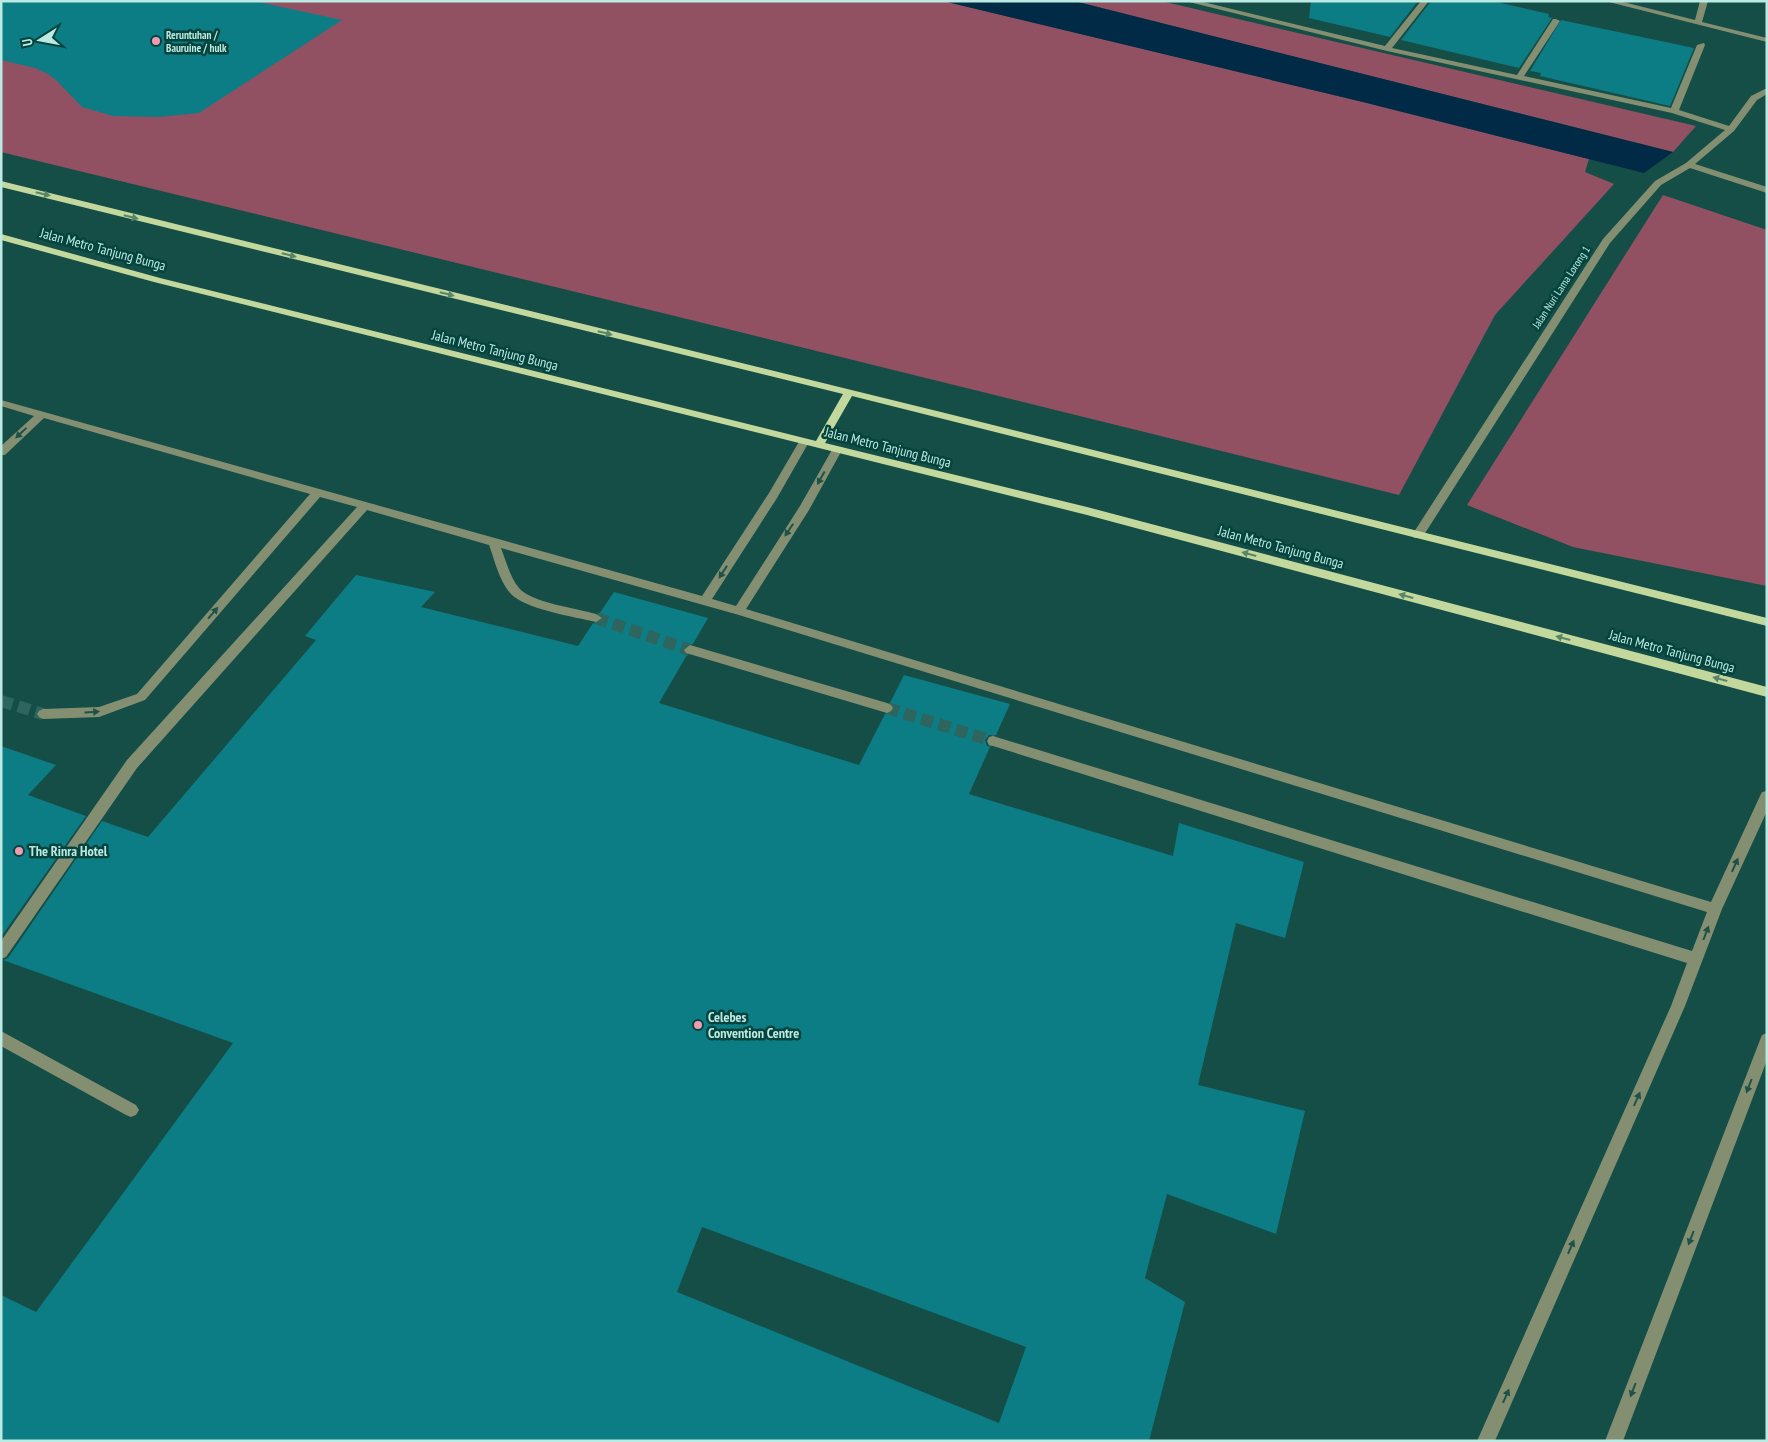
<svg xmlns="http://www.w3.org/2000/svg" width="1768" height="1442" font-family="'PT Sans Narrow',sans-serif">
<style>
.green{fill:#925162}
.water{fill:#002a45}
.building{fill:#0c7c85;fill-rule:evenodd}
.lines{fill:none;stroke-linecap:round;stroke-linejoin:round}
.minor-tunnel{stroke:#2e655e;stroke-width:12;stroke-dasharray:12 6;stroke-linecap:butt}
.minor{fill:#848f72;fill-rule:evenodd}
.major{fill:#c3d89c;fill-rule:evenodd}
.oneway{fill:#5a8668}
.oneway2{fill:#1e5248}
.poi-dot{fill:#f29ab0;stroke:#05433d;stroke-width:2}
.labels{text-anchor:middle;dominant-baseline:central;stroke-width:5;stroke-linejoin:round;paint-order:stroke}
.far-poi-label{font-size:11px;font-weight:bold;fill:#bbeae2;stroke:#05433d;text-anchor:start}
.far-street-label{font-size:11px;fill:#bbeae2;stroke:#05433d}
.street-label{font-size:14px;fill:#bbeae2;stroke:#05433d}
.poi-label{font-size:14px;font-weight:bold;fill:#bbeae2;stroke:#05433d;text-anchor:start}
</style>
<rect width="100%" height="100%" fill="#154e47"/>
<!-- green -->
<path class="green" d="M1,1h942l420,101 226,57 -4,13 29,12 -119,131 -96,180 -716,-177 -682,-166z
M1074,1h87l535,125 -23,26z
M1663,195l104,35v356l-194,-39 -106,-42z"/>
<!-- water -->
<path class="water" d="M943,1h131l599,151 -29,21 -281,-71z"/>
<!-- building -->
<path class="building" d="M1,1h253l88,19 -143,93 -41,4 -45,-1 -31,-9 -26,-27 -8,-6 -13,-6 -34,-8z
M1311,1h107l-28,36 -81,-19z
M1431,1h61l57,13 -1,3 4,1 -33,50 -118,-28z
M1561,20l133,28 -24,58 -130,-30 1,-3 -11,-2z
M356,575l79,17 -14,15 157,39 15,-23 4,1 7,-5 -5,-5 15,-22 94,26 -15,26h-4l-6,5 -1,2 5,4 -28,48 200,62 26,-51 7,-1 3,-4 -5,-6 14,-28 106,29 -14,31h-7l-4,5 2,6 3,1 -21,47 204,62 6,-33 125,39 -19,76 -49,-15 -38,162 107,26 -29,123 -109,-40 -22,84 40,24 -36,139h-1148v-146l35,17 197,-269 -230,-83 5,-2 94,-137 46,16 168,-197 -11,-4zM702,1227l324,120 -27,76 -322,-131z
M1,746l55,19 -28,30 58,21 -85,121z"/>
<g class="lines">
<!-- minor-tunnel -->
<path class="minor-tunnel" d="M596,618l94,32
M1,701l42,13
M887,708l106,33"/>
<!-- minor -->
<path class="minor" d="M1185,1h14l186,45 36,-45h8l-37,47 125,27 36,-56h3l4,2 -36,55 147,32 26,-63 7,-2 1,2 -26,65 50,16 22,-30 16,-8v6l-10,6 -23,31 -39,33 72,23v6l-77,-25 -29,17 -51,58 -188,295h-8l-2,-3 2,-3 189,-293 52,-58 31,-18 39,-33 -53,-17 -285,-62z
M1605,1h14l76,19 5,-19h8l-6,21 65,16v4z
M1,400l701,196 67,-103 31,-53 4,-1 5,3 -32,56 -65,101 24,7 64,-100 33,-58 4,-2 5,4 -33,60 -63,99 965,293 49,-106 2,-4 5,-1v20l-45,98 -37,97 -190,435h-18l194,-435 16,-43 -694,-217 -4,-1 -2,-4 2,-4 4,-1 699,215 15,-39 -968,-297 -238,-67c5,13 9,29 18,40 13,15 57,20 77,26l6,4 -6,4c-21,-5 -71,-13 -85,-28 -12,-13 -16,-33 -22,-49l-122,-35 -230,258 -131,189 -5,2v-18l126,-181 230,-253 -37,-10 -175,203 -46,17 -56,2 -4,-2 -2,-3 2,-3 4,-2 56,-2 38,-13 173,-200 -266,-76 -39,37h-4v-9l33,-30 -33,-10z
M690,645l197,58 4,2 2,3 -2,3 -4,2 -201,-60 -2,-3z
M1,1031l135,74 3,5 -3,5 -5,2 -5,-2 -125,-69z
M1767,1033v27l-144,381h-18l155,-401 2,-5z"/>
<!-- major -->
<path class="major" d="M1,181l948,233 818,204v8l-915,-230 -27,47 262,64 680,180v10l-680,-182 -933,-233 -153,-42v-6l159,44 656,163 27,-47 -842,-207z"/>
</g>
<!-- one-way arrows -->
<defs><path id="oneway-solid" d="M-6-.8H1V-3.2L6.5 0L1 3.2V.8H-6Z" transform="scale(1.25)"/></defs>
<g class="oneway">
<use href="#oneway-solid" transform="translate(43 194) rotate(13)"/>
<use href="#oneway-solid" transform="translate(131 217) rotate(14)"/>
<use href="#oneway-solid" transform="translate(289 255) rotate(14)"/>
<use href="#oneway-solid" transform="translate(447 294) rotate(14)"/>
<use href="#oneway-solid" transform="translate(605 333) rotate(14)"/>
<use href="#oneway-solid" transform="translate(1249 554) rotate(-165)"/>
<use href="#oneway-solid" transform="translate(1406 596) rotate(-165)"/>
<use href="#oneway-solid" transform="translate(1563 638) rotate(-165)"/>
<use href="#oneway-solid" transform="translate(1720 679) rotate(-165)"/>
</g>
<g class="oneway2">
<use href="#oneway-solid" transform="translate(21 433) rotate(137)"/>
<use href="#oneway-solid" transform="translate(821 478) rotate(119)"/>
<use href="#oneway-solid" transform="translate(789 530) rotate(124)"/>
<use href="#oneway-solid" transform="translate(723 572) rotate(123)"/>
<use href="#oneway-solid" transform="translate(213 613) rotate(-49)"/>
<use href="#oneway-solid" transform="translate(92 712) rotate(-4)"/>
<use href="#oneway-solid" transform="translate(1735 865) rotate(-66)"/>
<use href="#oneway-solid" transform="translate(1706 933) rotate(-69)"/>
<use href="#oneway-solid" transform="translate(1749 1086) rotate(111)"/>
<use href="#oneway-solid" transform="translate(1637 1099) rotate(-66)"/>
<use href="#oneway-solid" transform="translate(1691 1238) rotate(111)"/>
<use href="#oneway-solid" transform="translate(1571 1247) rotate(-66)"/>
<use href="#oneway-solid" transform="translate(1633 1390) rotate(111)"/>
<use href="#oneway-solid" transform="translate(1506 1396) rotate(-66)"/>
</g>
<!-- markers -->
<g class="poi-dot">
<circle cx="156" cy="41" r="5"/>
<circle cx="19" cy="851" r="5"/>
<circle cx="698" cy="1025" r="5"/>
</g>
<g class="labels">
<!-- far-poi labels -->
<g class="far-poi-label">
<text x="166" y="35">Reruntuhan /<tspan x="166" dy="13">Bauruine / hulk</tspan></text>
</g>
<!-- far-street labels -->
<g class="far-street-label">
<text transform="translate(1561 287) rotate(-57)">Jalan Nuri Lama Lorong 1</text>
</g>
<!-- street labels -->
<g class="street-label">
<text transform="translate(103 249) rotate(15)">Jalan Metro Tanjung Bunga</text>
<text transform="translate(495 350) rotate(14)">Jalan Metro Tanjung Bunga</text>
<text transform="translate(888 447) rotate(14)">Jalan Metro Tanjung Bunga</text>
<text transform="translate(1281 547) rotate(15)">Jalan Metro Tanjung Bunga</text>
<text transform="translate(1672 651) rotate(15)">Jalan Metro Tanjung Bunga</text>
</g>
<!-- poi labels -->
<g class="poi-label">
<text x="29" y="851">The Rinra Hotel</text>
<text x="708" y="1017">Celebes<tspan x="708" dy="16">Convention Centre</tspan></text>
</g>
</g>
<!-- border -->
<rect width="1768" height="1442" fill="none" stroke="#bbeae2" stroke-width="5"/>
<!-- north arrow -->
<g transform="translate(40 40) rotate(259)" stroke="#05433d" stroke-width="4" paint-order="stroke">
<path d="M0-4L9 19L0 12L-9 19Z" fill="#bbeae2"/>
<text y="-8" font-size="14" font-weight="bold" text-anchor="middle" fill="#bbeae2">U</text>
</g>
</svg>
